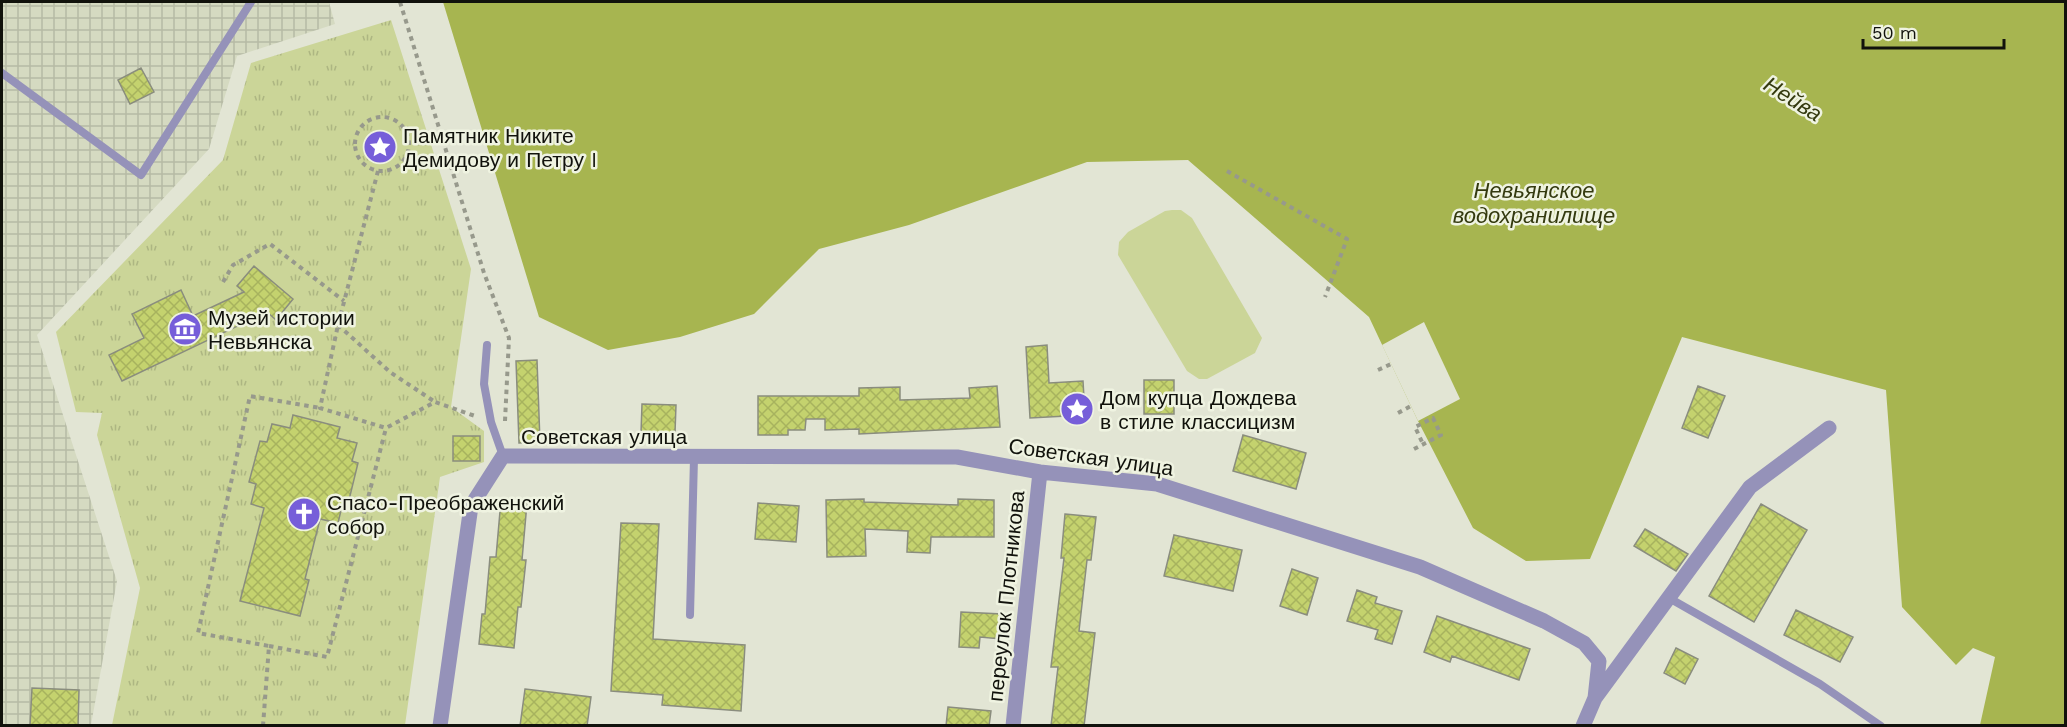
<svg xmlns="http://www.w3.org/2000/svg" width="2067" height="727" font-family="'Work Sans',sans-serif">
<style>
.industrial{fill:url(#industrial-grid)}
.grass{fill:url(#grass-tufts)}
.garden{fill:#cbd598}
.water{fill:#a7b550}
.pier{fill:#e2e5d4}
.building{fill:url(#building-cross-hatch);stroke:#8a8d7e;stroke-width:1.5}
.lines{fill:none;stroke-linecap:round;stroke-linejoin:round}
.path{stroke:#97998c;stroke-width:4;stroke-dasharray:4.5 4.5;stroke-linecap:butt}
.lane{stroke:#9592b9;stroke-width:8}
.street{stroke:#9592b9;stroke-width:15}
.labels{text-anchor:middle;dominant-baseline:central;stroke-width:5;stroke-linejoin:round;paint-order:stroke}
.poi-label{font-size:21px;fill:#11120c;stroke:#eff3e1;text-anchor:start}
.street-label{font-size:21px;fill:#11120c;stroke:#eff3e1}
.water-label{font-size:22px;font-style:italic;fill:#343a0f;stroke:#eff3e1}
</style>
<defs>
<pattern id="industrial-grid" width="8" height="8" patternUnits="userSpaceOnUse" patternTransform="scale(1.5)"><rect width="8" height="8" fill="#d5dac1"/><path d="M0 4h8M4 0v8" fill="none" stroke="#b6baa5"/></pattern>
<pattern id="grass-tufts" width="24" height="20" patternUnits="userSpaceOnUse" patternTransform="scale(1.5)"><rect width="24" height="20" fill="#cbd598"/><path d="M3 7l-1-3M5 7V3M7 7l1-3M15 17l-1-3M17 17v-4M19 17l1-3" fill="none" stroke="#adb682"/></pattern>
<pattern id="building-cross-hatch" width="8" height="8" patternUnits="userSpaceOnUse" patternTransform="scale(1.5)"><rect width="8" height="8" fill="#c4d26e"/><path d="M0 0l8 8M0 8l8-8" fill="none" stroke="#a7b35e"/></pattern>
</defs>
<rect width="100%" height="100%" fill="#e2e5d4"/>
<!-- industrial -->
<path class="industrial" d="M2,2h327l6,22 -98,32 -28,93 -172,186 80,246 -26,144h-89z"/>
<!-- grass -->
<path class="grass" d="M391,20l80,249 -20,138 33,24v31l-44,15 -35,248h-293l28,-137 -43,-153 5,-22 -26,-1 -20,-80 167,-172 28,-97z"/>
<!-- garden -->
<path class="garden" d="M1172,210h9l11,8 70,120 -7,15 -48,26h-8l-12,-8 -69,-116 1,-13 9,-10 37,-21z"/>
<!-- water -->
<path class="water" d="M443,2h1622v723h-85l15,-68 -22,-9 -17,17 -54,-58 -16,-217 -204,-53 -92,222 -64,2 -53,-33 -55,-107 -49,-104 -181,-157 -101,2 -178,63 -90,24 -65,65 -74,23 -72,13 -69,-33z"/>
<!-- pier -->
<path class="pier" d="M1424,322l36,77 -42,22 -36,-76z"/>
<!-- building -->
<path class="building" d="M141,68l13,24 -24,12 -12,-24z
M254,266l39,33 -17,21 -9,-8 -145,69 -13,-26 35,-17 -12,-24 49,-24 12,26 51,-24 -7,-6z
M1047,345l2,38 34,-2 2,34 -55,3 -4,-71z
M537,360l3,82 -21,1 -3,-82z
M1144,380h30v34h-30z
M997,386l3,41 -141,7v-5l-34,1v-11h-19l-1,11h-17v5h-30v-39h101v-8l41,-1v13l70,-2 -1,-10z
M1698,386l27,10 -17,42 -26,-10z
M642,404l34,1 -1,28h-34z
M293,415l47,12 -3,11 20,5 -5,18 6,2 -10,41 -5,-2 -5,21 -18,-4 -15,60 4,1 -9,36 -60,-15 24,-93 -13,-4 5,-20 -7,-2 11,-41 7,1 5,-18 18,4z
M1243,435l63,18 -10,36 -63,-18z
M453,436h27v25h-27z
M864,499v3l94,3v-6l36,1v37h-63l-1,16 -23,-1 1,-21 -43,-2 1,27 -39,1 -1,-57z
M501,500l26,3 -5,57h4l-5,47h-3l-4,41 -35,-4 3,-30h3l5,-57h6z
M758,503l41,3 -3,36 -41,-3z
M1761,504l46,26 -53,92 -45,-26z
M1065,514l31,3 -5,43h-4l-8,71 16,2 -11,93h-33l7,-59h-7l13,-109h-3z
M621,523l38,1 -6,115 92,6 -4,66 -79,-6 1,-10 -52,-4z
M1645,529l43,25 -12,17 -42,-25z
M1174,535l68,15 -9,41 -69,-15z
M1292,569l26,9 -11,37 -27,-9z
M1357,590l20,7 -2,6 27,8 -10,33 -17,-5 3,-9 -31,-9z
M1796,610l57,27 -13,25 -56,-27z
M961,612l41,2 -1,25 -21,-2 -1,11 -20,-1z
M1437,616l93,33 -11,31 -67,-24 -2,6 -26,-10z
M1676,648l22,11 -13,25 -21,-11z
M32,688l47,2 -1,36h-48z
M525,689l66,8 -4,29h-67z
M948,707l43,4 -2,15h-43z"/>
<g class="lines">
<!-- path -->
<path class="path" d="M400,2l84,271 25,65 -4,83
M355 144a27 27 0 1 1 54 0a27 27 0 1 1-54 0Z
M378,171l-40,154 -18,83 66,20 49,-26 43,15
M1227,171l120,68 -22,58
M223,282l10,-17 37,-21 74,57
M338,325l52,47 45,30
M1378,370l13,-6
M1398,413l13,-7
M1414,449l27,-14 -8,-17 -18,9 8,17
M269,646l58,11 59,-229
M263,726l6,-80 -71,-13 52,-237 70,12"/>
<!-- lane -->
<path class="lane" d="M2,73l139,102 110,-173
M487,345l-3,39 7,38 12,34
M1669,598l151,86 61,42
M690,615l4,-157"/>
<!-- street -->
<path class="street" d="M440,726l31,-220 32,-50 454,1 83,15 117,12 263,83 124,54 40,22 15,18 -4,37
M1013,726l27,-254
M1583,726l12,-28 155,-211 79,-59"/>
</g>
<!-- icons -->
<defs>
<symbol id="sight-disc" viewBox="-11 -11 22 22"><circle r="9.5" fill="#765ed9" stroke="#eff3e1"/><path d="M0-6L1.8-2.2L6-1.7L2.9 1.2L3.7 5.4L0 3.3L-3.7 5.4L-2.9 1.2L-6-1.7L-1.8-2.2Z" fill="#fff"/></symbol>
<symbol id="museum-disc" viewBox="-11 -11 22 22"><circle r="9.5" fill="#765ed9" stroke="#eff3e1"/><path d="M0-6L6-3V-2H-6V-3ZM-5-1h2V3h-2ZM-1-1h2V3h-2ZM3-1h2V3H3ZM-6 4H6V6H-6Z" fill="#fff"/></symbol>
<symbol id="church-disc" viewBox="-11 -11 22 22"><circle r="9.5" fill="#765ed9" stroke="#eff3e1"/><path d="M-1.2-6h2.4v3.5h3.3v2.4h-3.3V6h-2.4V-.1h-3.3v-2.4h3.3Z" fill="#fff"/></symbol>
</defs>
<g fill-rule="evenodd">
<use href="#sight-disc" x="361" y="128" width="38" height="38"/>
<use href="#museum-disc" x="166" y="310" width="38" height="38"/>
<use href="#sight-disc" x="1058" y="390" width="38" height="38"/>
<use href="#church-disc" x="285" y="495" width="38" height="38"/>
</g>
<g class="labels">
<!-- poi labels -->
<g class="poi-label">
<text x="403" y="135">Памятник Никите<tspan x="403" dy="24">Демидову и Петру I</tspan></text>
<text x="208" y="317">Музей истории<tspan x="208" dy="24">Невьянска</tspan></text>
<text x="1100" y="397">Дом купца Дождева<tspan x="1100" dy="24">в стиле классицизм</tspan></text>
<text x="327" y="502">Спасо-Преображенский<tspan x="327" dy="24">собор</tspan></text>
</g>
<!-- street labels -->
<g class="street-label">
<text x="604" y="436">Советская улица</text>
<text transform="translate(1091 457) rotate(8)">Советская улица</text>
<text transform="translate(1006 596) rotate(-84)">переулок Плотникова</text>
</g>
<!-- water labels -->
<g class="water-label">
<text transform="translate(1793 99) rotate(32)">Нейва</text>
<text x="1534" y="190">Невьянское<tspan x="1534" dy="25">водохранилище</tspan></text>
</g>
</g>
<!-- border -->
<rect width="2067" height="727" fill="none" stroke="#11120c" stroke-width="6"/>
<!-- scale -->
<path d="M1863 39v9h141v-9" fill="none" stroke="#11120c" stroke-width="3"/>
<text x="1872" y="39" font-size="18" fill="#11120c" stroke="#eff3e1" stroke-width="4.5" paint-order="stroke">50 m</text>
</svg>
